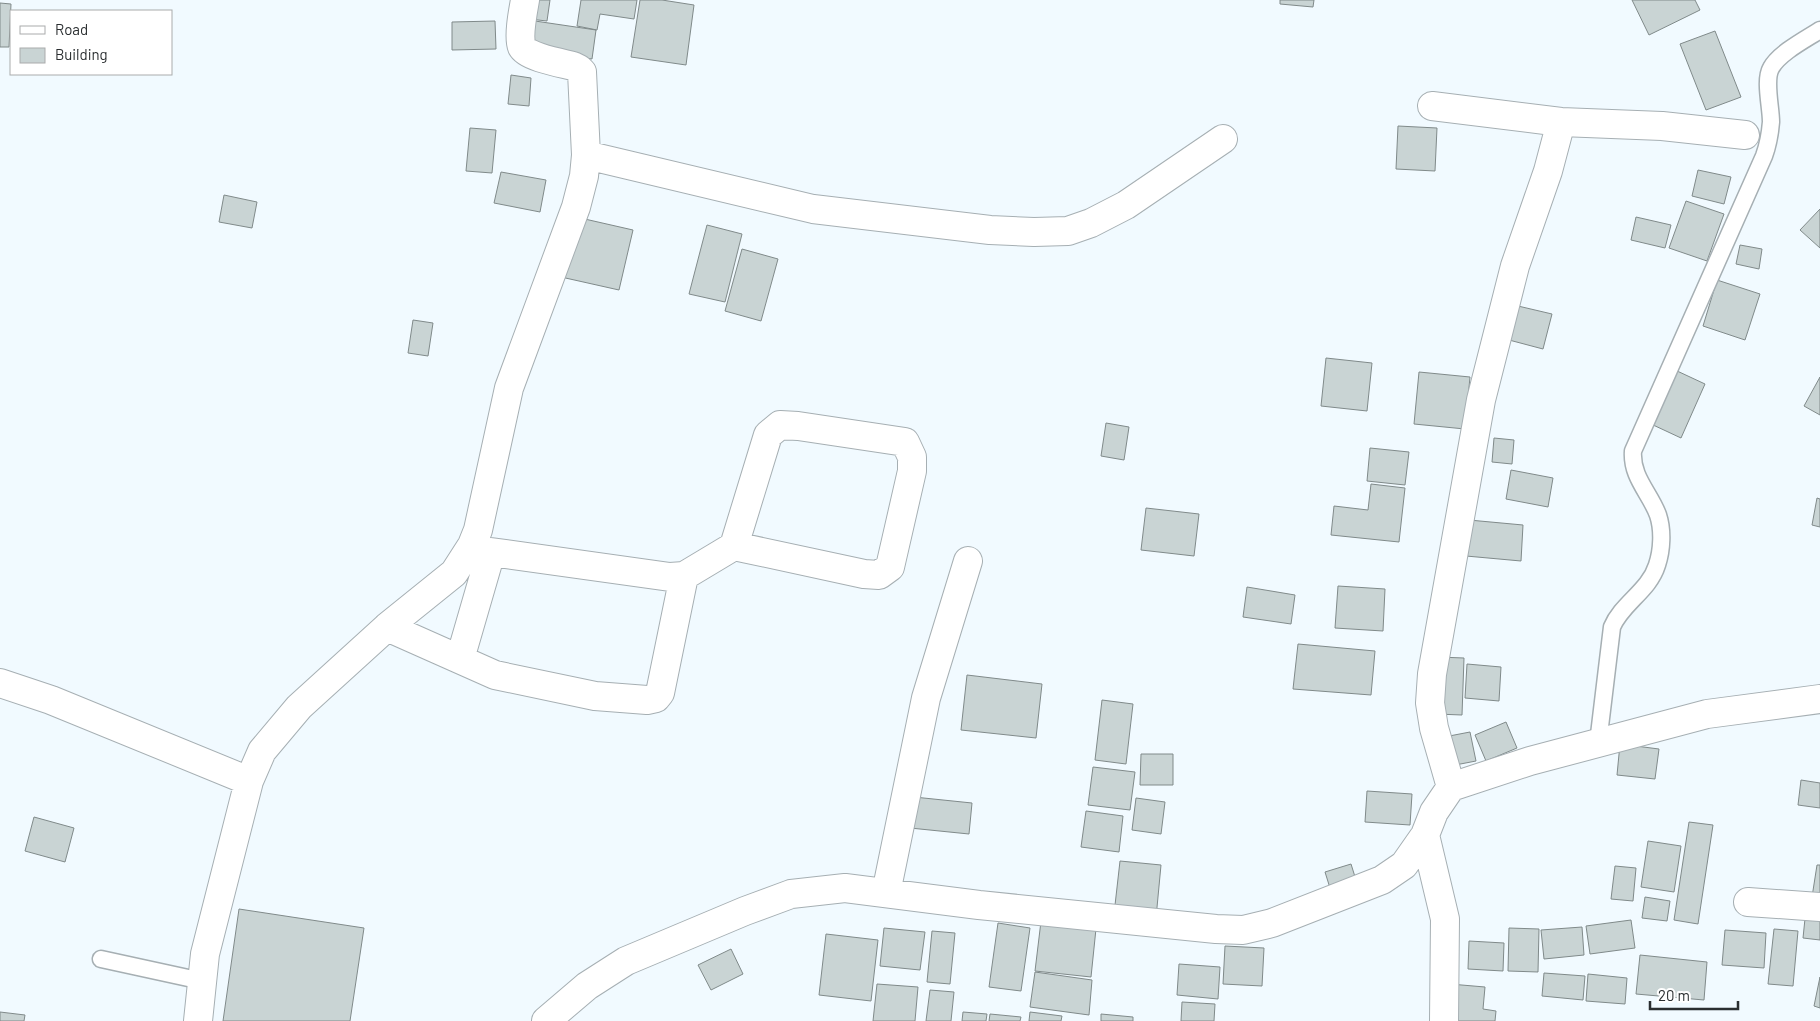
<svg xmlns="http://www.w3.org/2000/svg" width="1820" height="1021" font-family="Barlow,sans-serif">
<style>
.building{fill:#c9d4d4;stroke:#808a8a}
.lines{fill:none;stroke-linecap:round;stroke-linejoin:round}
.lane-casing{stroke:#a6afb3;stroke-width:19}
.street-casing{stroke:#a6afb3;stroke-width:30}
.lane{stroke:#fff;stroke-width:16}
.street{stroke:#fff;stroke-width:28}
</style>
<rect width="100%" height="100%" fill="#f1faff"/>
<!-- building -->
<path class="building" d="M532,0h18l-3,21 -18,-2z
M581,0h56l-3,19 -34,-5 -3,16 -20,-4z
M640,0h22l32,5 -8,60 -55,-8z
M1280,0h34l-1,7 -33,-3z
M1632,0h63l5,10 -51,25z
M0,3l11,1 -2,43h-9z
M495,21l1,28 -44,1v-28z
M535,21l61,9 -4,29 -62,-9z
M1715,31l26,66 -35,13 -26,-66z
M511,75l20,3 -2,28 -21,-2z
M1398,126l39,2 -2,43 -39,-2z
M470,128l26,2 -4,43 -26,-2z
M1698,170l33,7 -7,27 -32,-8z
M501,172l45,8 -6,32 -46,-9z
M224,195l33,7 -5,26 -33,-6z
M1686,201l38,13 -17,47 -38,-13z
M1820,209v39l-20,-18z
M576,217l57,13 -14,60 -58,-13z
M1636,217l35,8 -6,23 -34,-8z
M707,225l35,9 -17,68 -36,-8z
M1740,245l22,4 -3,20 -23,-5z
M742,249l36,10 -17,62 -36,-10z
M1717,280l43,14 -15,46 -42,-14z
M1518,306l34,8 -9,35 -34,-9z
M413,320l20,3 -5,33 -20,-3z
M1326,358l46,5 -5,48 -46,-5z
M1675,370l30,14 -24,54 -30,-14z
M1419,372l51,5 -5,52 -51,-5z
M1820,377v38l-16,-9z
M1106,423l23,4 -5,33 -23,-4z
M1494,438l20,2 -2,24 -20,-2z
M1370,448l39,4 -4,33 -38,-4z
M1511,470l42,8 -5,29 -42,-8z
M1371,484l34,4 -6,54 -68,-7 3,-29 34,4z
M1817,498l3,1v28l-8,-2z
M1146,508l53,6 -5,42 -53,-6z
M1469,520l54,5 -2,36 -55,-5z
M1338,586l47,3 -2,42 -48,-3z
M1247,587l48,8 -4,29 -48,-7z
M1298,644l77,7 -4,44 -78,-6z
M1438,657l26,1 -2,57 -26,-1z
M1467,664l34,3 -2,34 -34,-3z
M967,675l75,9 -6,54 -75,-8z
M1102,700l31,4 -7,60 -31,-4z
M1506,722l11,26 -31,13 -11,-26z
M1470,732l6,29 -26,5 -6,-29z
M1620,744l39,5 -4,30 -38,-4z
M1141,754h32v31h-33z
M1093,767l42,5 -5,38 -42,-5z
M1801,780l19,3v25l-22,-3z
M1367,791l45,3 -2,31 -45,-3z
M914,797l58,6 -3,31 -59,-6z
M1136,798l29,4 -4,32 -29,-4z
M1086,811l37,5 -4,36 -38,-5z
M34,817l40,11 -9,34 -40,-11z
M1689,822l24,3 -15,99 -24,-4z
M1648,841l33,5 -7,46 -33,-5z
M1120,861l41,4 -5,53 -42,-4z
M1351,864l5,16 -26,8 -5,-16z
M1817,865h3v33l-8,-1z
M1615,866l21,2 -3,33 -22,-2z
M1645,897l25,4 -3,20 -25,-3z
M239,909l125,19 -14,93h-127z
M1806,909l14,2v29l-17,-2z
M1042,913l55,6 -6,58 -56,-6z
M1631,920l4,28 -45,6 -4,-28z
M998,923l32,5 -9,63 -32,-4z
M1582,927l2,28 -40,4 -3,-29z
M884,928l41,4 -5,38 -40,-4z
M1509,928l30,1 -1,43 -30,-1z
M1774,929l24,2 -5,55 -25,-2z
M1725,930l41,3 -2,35 -42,-3z
M932,931l23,2 -5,51 -23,-2z
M826,934l52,6 -7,61 -52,-6z
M1469,941l35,2 -1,28 -35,-2z
M1225,946l39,2 -2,38 -39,-2z
M731,949l12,25 -32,16 -13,-25z
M1640,955l67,7 -3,38 -68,-6z
M1179,964l41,3 -2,32 -41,-4z
M1035,972l57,8 -3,35 -59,-8z
M1544,973l41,3 -2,24 -41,-4z
M1588,974l39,4 -2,26 -39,-3z
M1820,977v31l-6,-2z
M877,984l41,3 -3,34h-42z
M1450,984l35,3 -2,22 13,2 -1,10h-48z
M930,990l24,2 -3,29h-25z
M1182,1002l33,2 -1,17h-33z
M0,1012l25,3 -1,6h-24z
M963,1012l24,2 -1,7h-24z
M1030,1012l32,4 -1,5h-32z
M990,1014l31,3 -1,4h-31z
M1101,1014l32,3v4h-32z"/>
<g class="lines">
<defs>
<path id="lane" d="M1598,743l14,-116c10,-24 37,-36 45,-62 5,-15 6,-35 1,-50 -8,-22 -27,-38 -25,-64l131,-295c4,-11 6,-22 7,-34 0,-15 -7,-42 0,-54 8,-15 35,-29 49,-38
M101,959l101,22"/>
<path id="street" d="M1432,106l129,16 101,4 83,9
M586,155l227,54 177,21 44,2 34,-1 23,-8 35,-18 97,-66
M387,627l108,48 100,21 52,4 9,-2 4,-5 24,-117
M460,659l31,-107 179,25 14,-1 50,-30 34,-111 12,-10 18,1 107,16 7,15v14l-22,96 -11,8 -15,-1 -130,-28
M0,683l51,17 198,81
M1451,787l-17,-59 -4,-25 2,-29 49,-274 34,-134 33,-95 13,-49
M1425,835l20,84 -1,102
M886,893l40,-195 42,-137
M1748,902l72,5
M198,1021l7,-67 44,-173 13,-30 37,-44 88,-80 67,-54 18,-28 6,-15 31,-142 67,-181 8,-31 2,-21 -4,-83 -3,-3 -6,-3c-12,-3 -46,-9 -51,-19 -4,-10 1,-36 3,-47
M546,1021l41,-35 39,-25 119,-50 46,-17 54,-6 134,17 237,24 27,1 29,-7 110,-43 22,-15 21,-30 9,-23 17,-25 79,-26 177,-47 113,-15"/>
</defs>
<!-- lane casing -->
<use href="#lane" class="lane-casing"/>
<!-- street casing -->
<use href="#street" class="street-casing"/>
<!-- lane -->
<use href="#lane" class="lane"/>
<!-- street -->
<use href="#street" class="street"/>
</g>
<!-- legend -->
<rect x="10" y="10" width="162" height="65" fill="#ffffff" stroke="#aaabac"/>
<rect x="20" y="26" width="25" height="8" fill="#ffffff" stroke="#aaabac"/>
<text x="55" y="35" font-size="15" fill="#2a2e30">Road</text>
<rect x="20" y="48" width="25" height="15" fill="#c9d4d4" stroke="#aaabac"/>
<text x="55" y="60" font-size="15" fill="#2a2e30">Building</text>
<!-- scale -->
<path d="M1650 1001v8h88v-8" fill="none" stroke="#2a2e30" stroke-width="2.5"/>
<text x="1658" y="1001" font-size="15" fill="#2a2e30" stroke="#ffffff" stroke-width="4" paint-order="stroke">20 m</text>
</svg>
